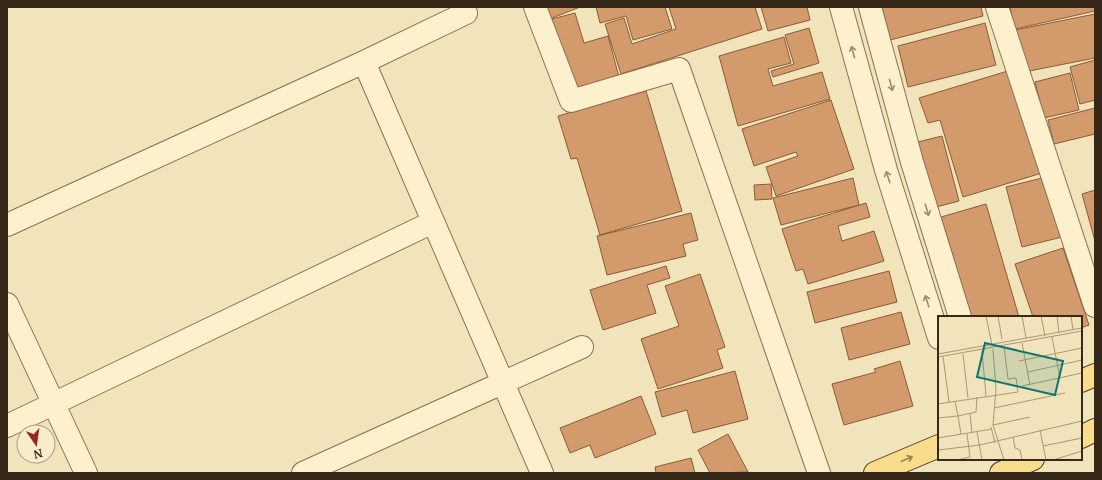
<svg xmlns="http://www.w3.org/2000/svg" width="1102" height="480" font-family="Merriweather,serif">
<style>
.building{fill:#d39b6c;stroke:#8a5b37}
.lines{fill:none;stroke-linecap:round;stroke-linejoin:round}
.minor-casing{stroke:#897253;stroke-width:24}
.tertiary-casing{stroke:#897253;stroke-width:24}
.primary-casing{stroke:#563f28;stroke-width:24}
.minor{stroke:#fcf0cd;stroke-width:22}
.tertiary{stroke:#fcf0cd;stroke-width:22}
.primary{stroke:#f9dc8c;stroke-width:22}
.oneway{stroke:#998c73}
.oneway2{stroke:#988252}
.inset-road{fill:none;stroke:#a6997a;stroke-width:1}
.view{fill:#0f766e;fill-opacity:0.15;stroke:#0f766e;stroke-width:2}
.inset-edge{fill:none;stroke:#362919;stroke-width:2}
</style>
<rect width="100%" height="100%" fill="#f1e3ba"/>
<!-- building -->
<path class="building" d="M542,7h38l-33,13z
M596,7h69l7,22 -39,11 -7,-24 -26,7z
M669,7h86l7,22 -141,45 -16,-50 19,-6 8,26 44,-15z
M761,7h46l3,13 -42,11z
M882,7h99l2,9 -93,24z
M1010,7h85v4l-80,18z
M575,13l9,30 24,-7 11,41 -47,13 -20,-71z
M1095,14v44l-71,14 -9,-42z
M985,23l11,42 -88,22 -10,-41z
M809,28l10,35 -46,14 -2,-6 23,-7 -9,-29z
M784,37l7,26 -23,6 5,17 49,-14 8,27 -92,27 -19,-70z
M1095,60v40l-15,4 -10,-37z
M1011,70l31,103 -79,24 -23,-77 -12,3 -9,-25z
M1070,73l9,37 -35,8 -9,-36z
M646,91l36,120 -82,24 -23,-77 -6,1 -13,-43z
M831,100l23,69 -78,27 -10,-29 32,-11 -2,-4 -42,14 -12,-37z
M1095,108v26l-41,10 -6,-24z
M942,136l17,65 -23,6 -18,-65z
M1046,177l16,60 -40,10 -16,-60z
M853,178l6,27 -78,20 -8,-27z
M771,184l1,15 -17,1 -1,-15z
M1095,190v51l-13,-47z
M866,203l4,14 -32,9 4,15 32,-10 10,30 -76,23 -5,-15 -7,2 -14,-42z
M986,204l33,113h-48l-30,-100z
M691,213l7,27 -15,4 3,12 -79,19 -10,-39z
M1063,248l26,77 -8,3v-11h-48l-18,-53z
M666,266l4,12 -23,7 9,28 -53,17 -13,-40z
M889,271l8,31 -82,21 -8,-31z
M700,274l25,73 -8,3 6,18 -65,21 -17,-50 38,-13 -14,-40z
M901,312l9,32 -61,16 -8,-32z
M900,361l13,45 -69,19 -12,-41 44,-12 -2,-3z
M735,371l13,48 -55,14 -6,-23 -25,7 -7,-25z
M641,396l15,38 -61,24 -5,-13 -20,8 -10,-25z
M728,434l20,38 -38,1 -12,-23z
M691,458l4,15h-39l-1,-6z"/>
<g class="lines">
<defs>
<path id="minor" d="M535,7l36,94 108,-32 140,404
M997,7l98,299
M364,62l178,411
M7,225l357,-163 102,-49
M7,304l79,169
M7,426l426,-204
M303,473l279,-126"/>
<path id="tertiary" d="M841,7l45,163 53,168
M870,7l42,155 48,155"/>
<path id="primary" d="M1081,381l14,-6
M1081,437l14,-7
M875,473l64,-27
M1001,473l32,-14"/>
</defs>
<!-- minor casing -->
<use href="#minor" class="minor-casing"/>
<!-- tertiary casing -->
<use href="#tertiary" class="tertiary-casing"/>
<!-- primary casing -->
<use href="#primary" class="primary-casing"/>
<!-- minor -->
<use href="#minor" class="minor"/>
<!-- tertiary -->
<use href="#tertiary" class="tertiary"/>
<!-- primary -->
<use href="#primary" class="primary"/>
</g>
<!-- one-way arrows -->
<defs><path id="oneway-shaft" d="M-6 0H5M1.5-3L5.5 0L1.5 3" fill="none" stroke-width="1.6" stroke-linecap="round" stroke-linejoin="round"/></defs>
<g class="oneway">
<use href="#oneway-shaft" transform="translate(853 52) rotate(-105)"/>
<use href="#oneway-shaft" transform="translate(891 85) rotate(75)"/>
<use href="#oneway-shaft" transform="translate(888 177) rotate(-108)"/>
<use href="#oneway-shaft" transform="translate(927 210) rotate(73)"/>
<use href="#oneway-shaft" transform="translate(927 301) rotate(-108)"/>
</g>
<use class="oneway2" href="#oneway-shaft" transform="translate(907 459) rotate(-23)"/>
<!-- overview -->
<g transform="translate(938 316)">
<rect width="144" height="144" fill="#f1e3ba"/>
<path class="inset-road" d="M48,0l6,29M60,0l4,23M84,0l4,22M103,0l4,20M119,0l2,17M133,0l2,14M114,21l8,41M84,27l8,42M55,33l3,40 -3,36 11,35M44,35l4,45M0,38l144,-26M25,38l5,44M5,40l6,46M0,41l144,-26M81,45l63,-13M90,56l54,-12M84,70l60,-13M17,85l3,15 18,-4 1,-15M0,88l80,-12 -2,-14 -8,1 -4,-32M56,92l71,-15M32,98l2,19M0,102l20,-2 3,18M55,109l37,-8M53,111l4,16M102,114l6,30M39,116l5,28M75,121l2,11 5,2 2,10M0,122l54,-9M105,130l39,-8M0,134l42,-5 102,-24M19,144l13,-3 -3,-23M115,144l29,-9"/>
<path class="view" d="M47,27l78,18 -8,34 -78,-18z"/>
<rect width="144" height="144" class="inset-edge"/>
</g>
<!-- border -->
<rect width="1102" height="480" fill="none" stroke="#362919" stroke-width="16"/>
<!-- north arrow -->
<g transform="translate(36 444) rotate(167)"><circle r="19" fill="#f8edca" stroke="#aa9f83"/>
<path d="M0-3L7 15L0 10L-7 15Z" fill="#9d231e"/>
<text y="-6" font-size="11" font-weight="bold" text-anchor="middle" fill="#362919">N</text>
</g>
</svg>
